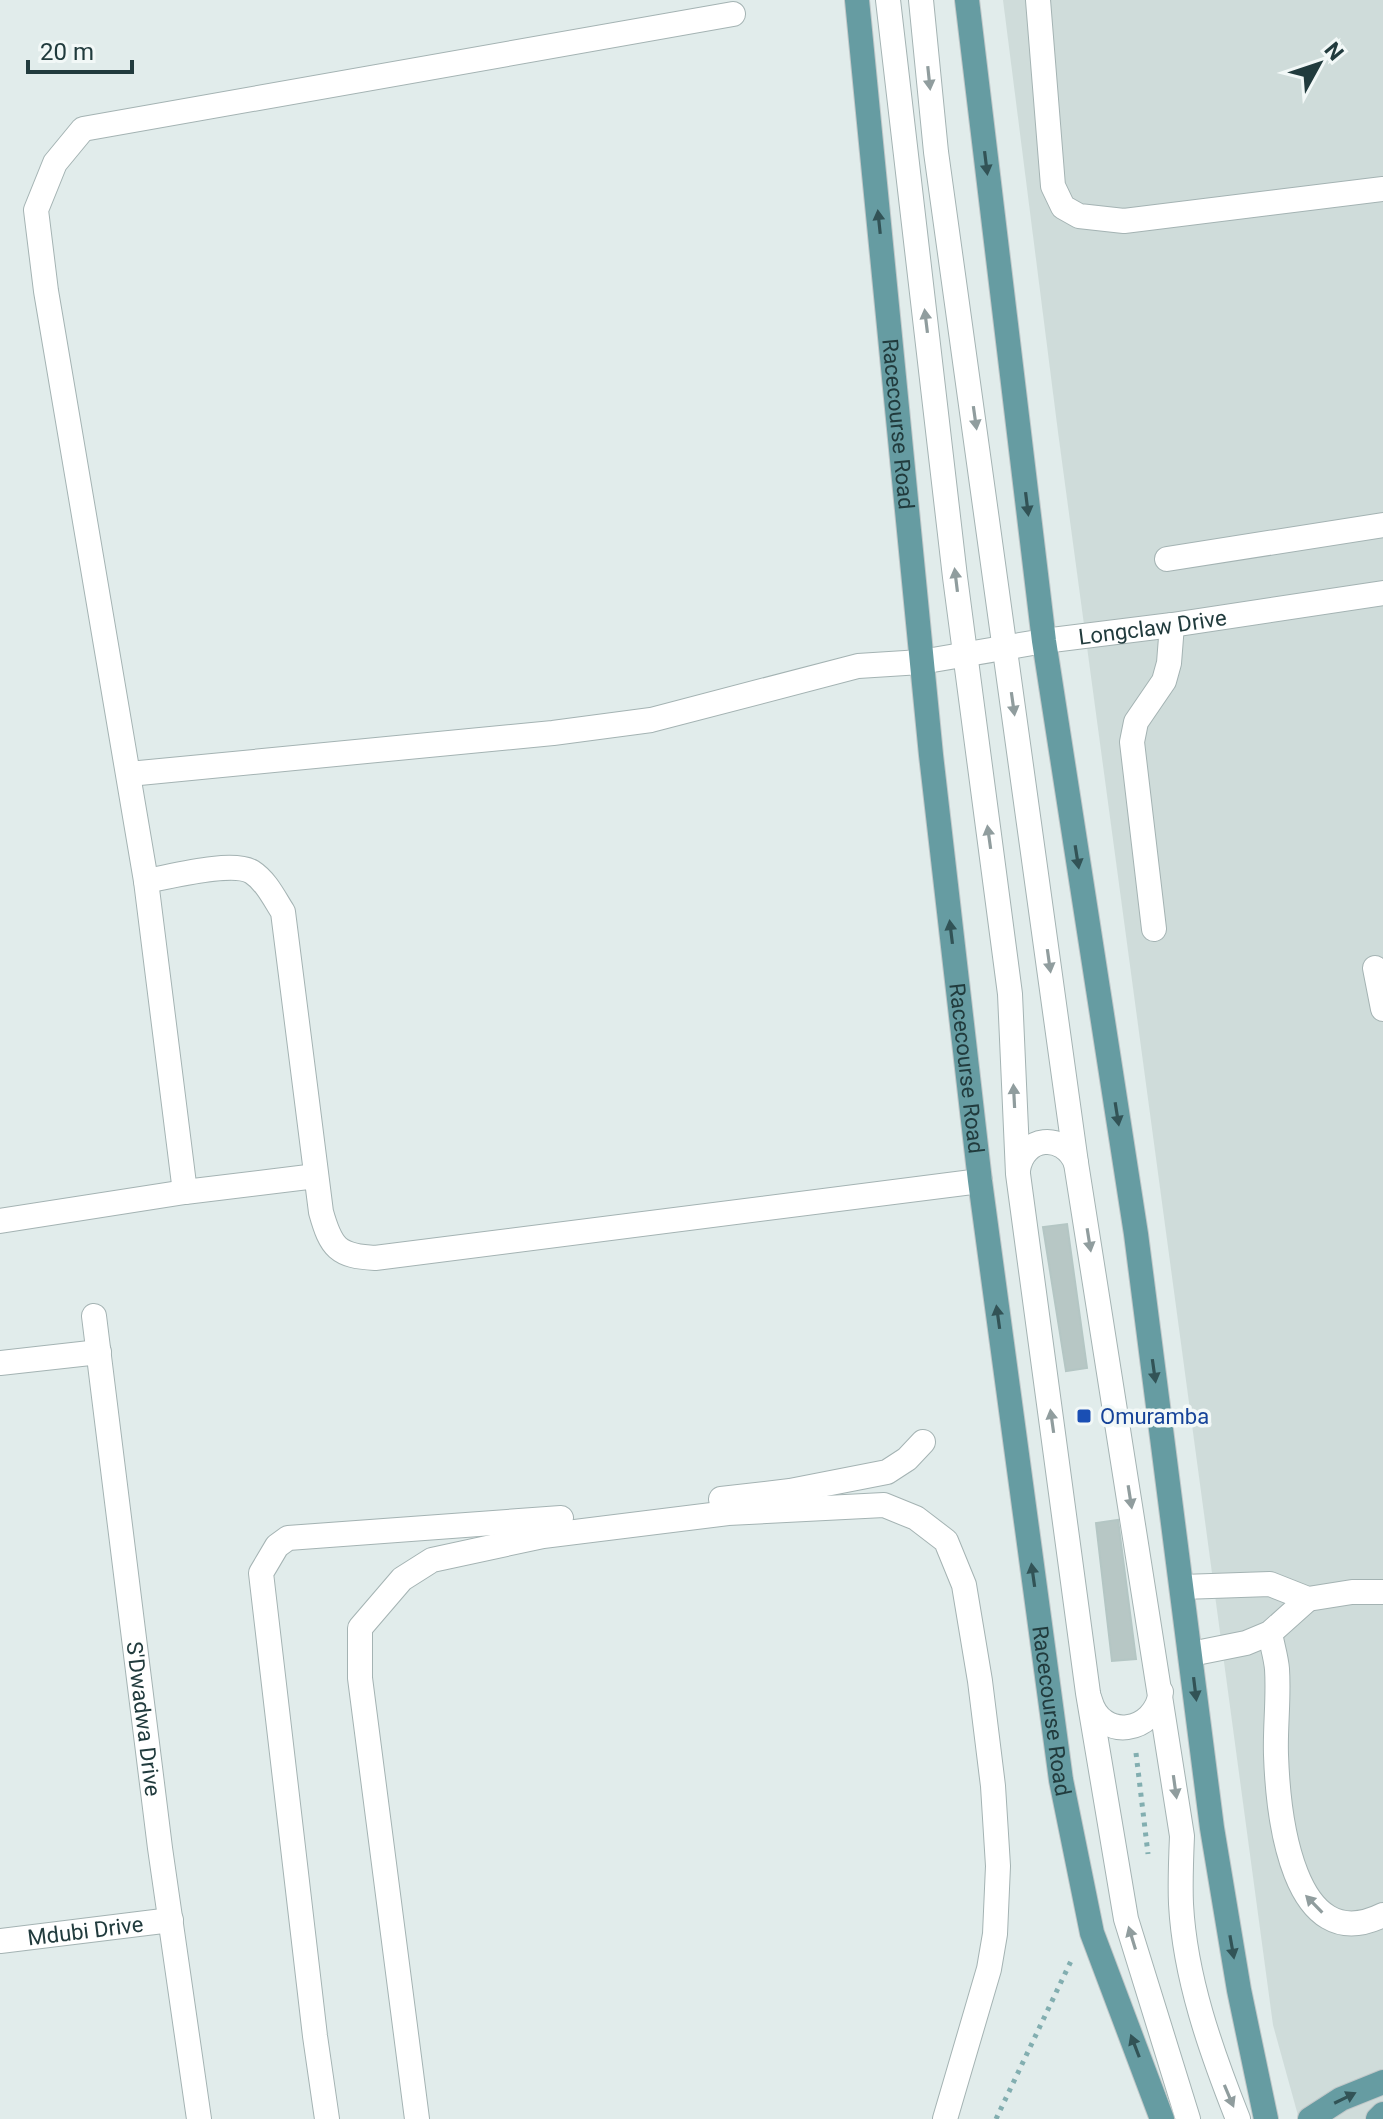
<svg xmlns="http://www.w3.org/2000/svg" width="1383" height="2119" font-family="Roboto,sans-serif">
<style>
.built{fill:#cfdcda}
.building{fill:#b7c7c5;stroke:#b4c6c4;stroke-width:2}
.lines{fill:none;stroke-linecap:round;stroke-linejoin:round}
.minor-casing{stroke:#a4b3b3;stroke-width:26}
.major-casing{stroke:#c1c8c9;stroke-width:26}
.path{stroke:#82aeb0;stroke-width:5;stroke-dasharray:4 6;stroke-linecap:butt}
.minor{stroke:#fff;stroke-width:24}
.major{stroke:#669ca2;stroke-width:24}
.oneway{fill:#909d9e}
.oneway2{fill:#325356}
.transit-dot{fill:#1a4fb4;stroke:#f2f8f7;stroke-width:3}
.labels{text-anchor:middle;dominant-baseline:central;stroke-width:7;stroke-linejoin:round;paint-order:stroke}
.street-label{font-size:22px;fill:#213b3d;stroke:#f2f8f7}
.transit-label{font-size:22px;fill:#164399;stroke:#f2f8f7;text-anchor:start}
</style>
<rect width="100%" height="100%" fill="#e1eceb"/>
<!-- built -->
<path class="built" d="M1003,0h380v2119h-84l-26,-94 -215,-1593z"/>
<!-- building -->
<path class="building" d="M1067,1224l20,144 -21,3 -23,-144z
M1118,1520l18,139 -24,2 -16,-138z"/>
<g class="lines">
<defs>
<g id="minor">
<path d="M888,0l67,577 55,417 8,180 70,519 38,226 62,200"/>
<path d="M921,0l15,152 140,1011 106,673c-1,23 -2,46 -1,68 4,74 30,147 57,215"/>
<path d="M1038,0l15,186 10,21 16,9 45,5 259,-32"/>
<path d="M1167,559l216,-34"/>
<path id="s1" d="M129,774l424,-41 98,-13 207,-54 63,-4 123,-21 128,-16 211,-32"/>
<path d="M146,881c24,-4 86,-21 106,-9 14,9 22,26 31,40l38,300c10,36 17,44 54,46l605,-77"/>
<path d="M1154,929l-22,-187 4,-20 28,-41 5,-18 3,-38"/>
<path d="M1375,968l8,41"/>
<path d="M1018,1170c5,-34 45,-38 58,-7"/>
<path d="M185,1192l-39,-311 -100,-590 -10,-81 19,-47 28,-34 650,-115"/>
<path d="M0,1221l185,-29 131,-16"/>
<path id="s2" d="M94,1316l66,532 39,271"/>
<path d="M0,1363l99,-11"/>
<path d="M721,1499l69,-8 97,-19 20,-13 16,-17"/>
<path d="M1182,1587l88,-3 38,15 44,-7h31"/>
<path d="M1270,1633c2,12 6,24 7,36 2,29 -2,58 -1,86 2,58 16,205 107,160"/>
<path d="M1191,1654l55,-11 24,-10 38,-34"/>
<path d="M1090,1700c11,41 65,34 71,-8"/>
<path id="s3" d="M0,1941l171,-21"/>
<path d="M327,2119l-12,-83 -54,-463 16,-27 11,-8 273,-20"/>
<path d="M417,2119l-57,-441v-50l42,-49 30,-19 111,-24 185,-23 156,-8 32,13 30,23 18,44 16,96 13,105 5,80 -3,68 -6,35 -44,150"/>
</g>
<g id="major">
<path id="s4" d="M857,0l74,755 49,426 81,599 31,153 70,186"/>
<path d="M967,0l77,641 92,593 76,594 27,162 27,129"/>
<path d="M1310,2119l31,-20 42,-17"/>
<path d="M1378,2119l5,-5"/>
</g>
</defs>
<!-- minor casing -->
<use href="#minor" class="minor-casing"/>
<!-- major casing -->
<use href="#major" class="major-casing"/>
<!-- path -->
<path class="path" d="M1136,1753l12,101
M996,2119l75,-158"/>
<!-- minor -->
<use href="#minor" class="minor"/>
<!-- major -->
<use href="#major" class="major"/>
</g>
<!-- one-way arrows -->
<defs><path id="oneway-solid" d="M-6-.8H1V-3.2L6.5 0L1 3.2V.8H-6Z" transform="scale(2)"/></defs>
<g class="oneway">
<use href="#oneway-solid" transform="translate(929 78) rotate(84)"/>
<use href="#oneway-solid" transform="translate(926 321) rotate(-97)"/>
<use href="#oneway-solid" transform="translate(975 418) rotate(82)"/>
<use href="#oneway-solid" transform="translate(956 580) rotate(-97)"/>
<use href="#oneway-solid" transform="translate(1013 704) rotate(82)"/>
<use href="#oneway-solid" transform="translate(989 837) rotate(-98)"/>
<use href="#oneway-solid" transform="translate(1049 961) rotate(82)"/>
<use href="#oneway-solid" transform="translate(1014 1096) rotate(-93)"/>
<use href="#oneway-solid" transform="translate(1089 1240) rotate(81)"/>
<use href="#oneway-solid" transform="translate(1052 1421) rotate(-98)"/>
<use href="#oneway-solid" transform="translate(1130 1497) rotate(81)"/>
<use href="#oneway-solid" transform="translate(1175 1787) rotate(82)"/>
<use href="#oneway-solid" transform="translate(1314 1904) rotate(-134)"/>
<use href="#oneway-solid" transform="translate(1132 1938) rotate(-107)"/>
<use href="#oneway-solid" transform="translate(1229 2096) rotate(67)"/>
</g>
<g class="oneway2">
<use href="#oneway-solid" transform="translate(986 163) rotate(83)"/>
<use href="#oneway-solid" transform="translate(879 222) rotate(-96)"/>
<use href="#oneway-solid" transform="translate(1027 504) rotate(83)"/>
<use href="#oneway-solid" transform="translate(1077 857) rotate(81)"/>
<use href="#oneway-solid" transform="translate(951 932) rotate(-97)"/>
<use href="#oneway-solid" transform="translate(1117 1114) rotate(81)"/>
<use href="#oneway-solid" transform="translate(998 1317) rotate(-98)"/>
<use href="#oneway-solid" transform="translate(1154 1371) rotate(82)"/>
<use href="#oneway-solid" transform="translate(1033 1575) rotate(-98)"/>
<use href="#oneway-solid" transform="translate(1195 1689) rotate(83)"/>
<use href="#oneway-solid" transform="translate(1232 1947) rotate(80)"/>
<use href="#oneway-solid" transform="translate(1135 2046) rotate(-111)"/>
<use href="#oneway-solid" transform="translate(1345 2098) rotate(-26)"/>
</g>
<!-- markers -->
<rect class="transit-dot" x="1076" y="1408" width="16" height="16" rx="4"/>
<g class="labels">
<!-- street labels -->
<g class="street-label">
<text stroke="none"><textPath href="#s4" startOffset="426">Racecourse Road</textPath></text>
<text stroke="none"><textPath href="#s1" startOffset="1036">Longclaw Drive</textPath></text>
<text stroke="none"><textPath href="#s4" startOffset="1074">Racecourse Road</textPath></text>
<text stroke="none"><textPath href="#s4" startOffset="1722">Racecourse Road</textPath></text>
<text stroke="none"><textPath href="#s2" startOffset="406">S'Dwadwa Drive</textPath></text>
<text stroke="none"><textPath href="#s3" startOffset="86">Mdubi Drive</textPath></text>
</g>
<!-- transit labels -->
<g class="transit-label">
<text x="1100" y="1416">Omuramba</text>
</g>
</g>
<!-- north arrow -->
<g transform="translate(1319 64) rotate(50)" stroke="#f2f8f7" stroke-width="6" paint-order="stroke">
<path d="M0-6L14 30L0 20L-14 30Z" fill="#213b3d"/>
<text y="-12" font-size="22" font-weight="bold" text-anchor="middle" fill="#213b3d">N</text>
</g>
<!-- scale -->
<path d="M28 60v12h104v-12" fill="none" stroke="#213b3d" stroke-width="4"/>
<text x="40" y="60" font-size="24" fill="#213b3d" stroke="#f2f8f7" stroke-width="6" paint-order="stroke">20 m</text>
</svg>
